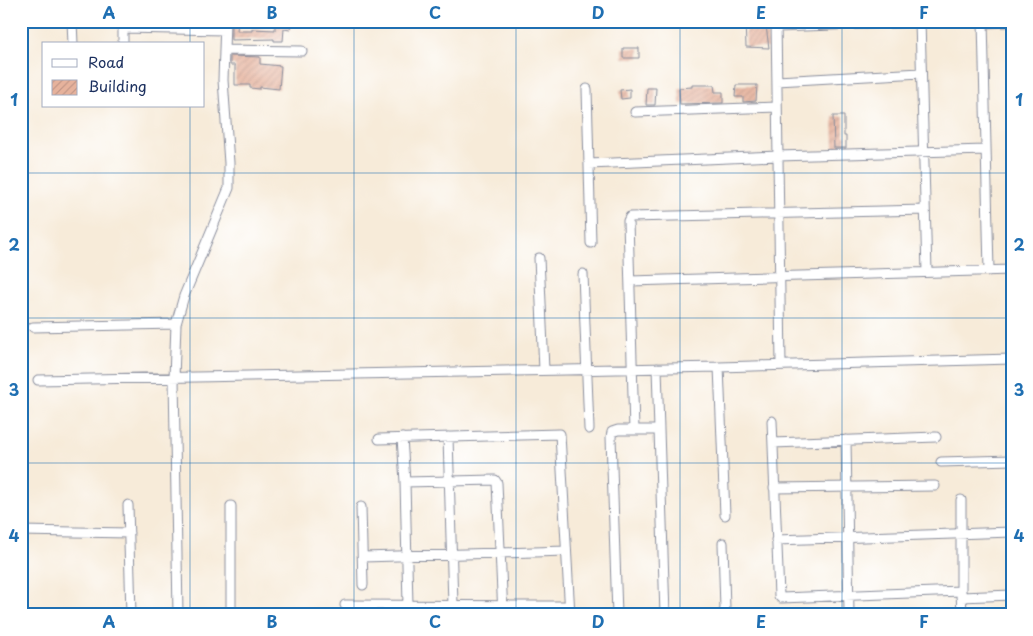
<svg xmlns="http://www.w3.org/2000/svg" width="1033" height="636" font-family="'Playpen Sans',sans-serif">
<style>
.building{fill:url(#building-hatch)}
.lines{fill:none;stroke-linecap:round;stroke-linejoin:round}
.street-casing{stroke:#898d9c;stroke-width:11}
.street{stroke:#fff;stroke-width:9}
.grid{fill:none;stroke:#1f6fb2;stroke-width:1;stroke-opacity:0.55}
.neatline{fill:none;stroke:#1f6fb2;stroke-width:2}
.grid-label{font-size:16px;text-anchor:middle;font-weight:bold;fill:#1f6fb2}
</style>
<defs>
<pattern id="building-hatch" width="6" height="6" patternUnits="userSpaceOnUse" patternTransform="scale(1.25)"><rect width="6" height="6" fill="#e6b29c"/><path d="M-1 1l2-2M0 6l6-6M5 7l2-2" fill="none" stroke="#c59989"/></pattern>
</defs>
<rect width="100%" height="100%" fill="#fff"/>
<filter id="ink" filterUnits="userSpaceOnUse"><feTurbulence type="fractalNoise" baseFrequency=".02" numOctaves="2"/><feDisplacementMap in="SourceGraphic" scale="10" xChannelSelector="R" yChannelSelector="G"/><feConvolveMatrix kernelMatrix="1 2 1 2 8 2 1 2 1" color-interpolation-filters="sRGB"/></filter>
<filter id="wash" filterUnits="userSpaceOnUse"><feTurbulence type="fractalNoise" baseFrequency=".0096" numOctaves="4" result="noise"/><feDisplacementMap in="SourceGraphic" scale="20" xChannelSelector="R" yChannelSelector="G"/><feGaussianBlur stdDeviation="1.12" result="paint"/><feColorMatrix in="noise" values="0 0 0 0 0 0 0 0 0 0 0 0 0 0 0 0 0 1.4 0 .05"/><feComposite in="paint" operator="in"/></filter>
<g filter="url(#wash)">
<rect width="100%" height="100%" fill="#f7ebd9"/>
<g id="blocks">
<!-- building -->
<path class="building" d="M231,21h7l-1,10h15v-2l23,1v-9h16l-1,9 -6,-1 -1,12h-9v-2l-43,1z
M745,21h9v6l12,-1 3,22 -23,-1z
M623,48h16v10h-16z
M230,56l30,1v7l21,2 -2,23 -19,-2v2l-10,-1v-3h-15v-20h-5z
M692,85h22l1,7h8v11l-43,1 -1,-16 13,-1z
M736,85h21l-1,16 -13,1v-5h-8z
M647,88h9l-1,17h-9z
M630,89v9l-9,1 -1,-9z
M833,116h11v20h2v12h-12z"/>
</g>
</g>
<g filter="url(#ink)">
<use href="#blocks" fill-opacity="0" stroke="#898d9c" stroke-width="1"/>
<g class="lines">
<defs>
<path id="street" d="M72,21l1,23
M123,21v23
M776,21l5,344
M920,21l7,251
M983,21l6,250
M983,23l29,-1
M776,27l144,-5
M123,28l101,2
M224,50l78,1
M777,81l144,-8
M587,89l4,154
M635,112l142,-5
M589,164l189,-8 208,-6
M539,258l5,112
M583,274l6,155
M630,281l382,-11
M33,327l143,-3
M719,367l6,148
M657,368l8,247
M38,380l681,-13 293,-8
M772,421l7,175 2,2 180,-7
M634,430l-6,-209 2,-4 295,-7
M448,437l5,168
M402,438l3,44 3,123
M379,439l181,-5 10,181
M846,440l3,175
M773,443l163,-6
M941,462l71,-2
M405,482l90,-2 2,3 6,132
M774,488l161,-2
M961,500v91l1,24
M128,505l3,110
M231,506v109
M361,507l2,78
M21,531l108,2
M776,540l236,-8
M363,557l203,-6
M961,597l51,-2
M345,605l224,1
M178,615l-4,-237 2,-54 8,-28 45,-108v-25l-6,-83 2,-59
M617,615l-6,-178 1,-5 6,-2h41
M720,615l3,-1 2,-5 -2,-66"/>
</defs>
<!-- street casing -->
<use href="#street" class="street-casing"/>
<!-- street -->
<use href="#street" class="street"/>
</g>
</g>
<!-- grid -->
<path class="grid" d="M190,21v23M354,21v594M516,21v594M680,21v594M842,21v594M190,106v509M21,173h991M21,318h991M21,463h991"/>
<!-- margin -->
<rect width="1033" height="636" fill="none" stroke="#fff" stroke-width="55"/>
<!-- legend -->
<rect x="42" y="42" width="162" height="65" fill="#ffffff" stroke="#a4acbf"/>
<rect x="52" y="59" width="25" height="8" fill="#ffffff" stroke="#a4acbf"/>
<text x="88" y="68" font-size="15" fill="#1b2f5e">Road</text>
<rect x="52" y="80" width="25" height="15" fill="url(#building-hatch)" stroke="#a4acbf"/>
<text x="88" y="92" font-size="15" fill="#1b2f5e">Building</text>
<rect x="28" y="28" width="978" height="580" class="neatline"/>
<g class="grid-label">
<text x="109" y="19">A</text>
<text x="272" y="19">B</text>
<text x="435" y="19">C</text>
<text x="598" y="19">D</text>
<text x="761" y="19">E</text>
<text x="924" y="19">F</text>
<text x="14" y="106">1</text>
<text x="1019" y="106">1</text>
<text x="14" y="251">2</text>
<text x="1019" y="251">2</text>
<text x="14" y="396">3</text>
<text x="1019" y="396">3</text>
<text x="14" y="542">4</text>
<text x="1019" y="542">4</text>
<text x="109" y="628">A</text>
<text x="272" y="628">B</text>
<text x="435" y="628">C</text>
<text x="598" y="628">D</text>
<text x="761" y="628">E</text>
<text x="924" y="628">F</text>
</g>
</svg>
